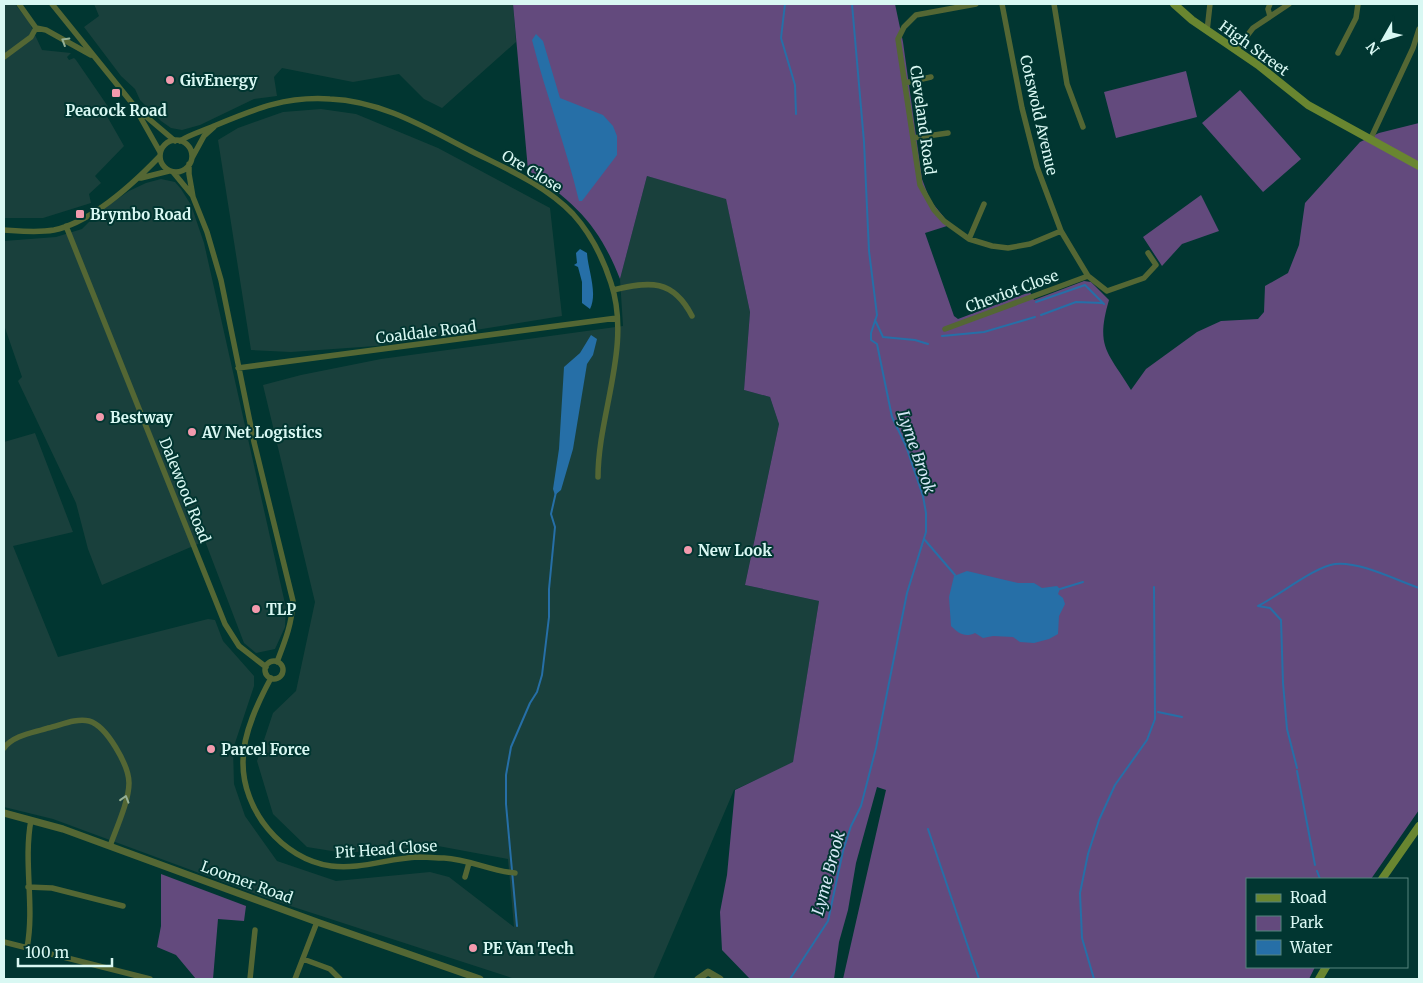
<svg xmlns="http://www.w3.org/2000/svg" width="1423" height="983" font-family="Merriweather,serif">
<style>
.built{fill:#19403c}
.green{fill:#634a7d}
.water{fill:#266fa7}
.lines{fill:none;stroke-linecap:round;stroke-linejoin:round}
.stream{stroke:#266fa7;stroke-width:2}
.minor{stroke:#546734;stroke-width:5.5}
.tertiary{stroke:#546734;stroke-width:7}
.secondary{stroke:#698630;stroke-width:8}
.oneway{stroke:#96b094}
.poi-dot{fill:#f29aad;stroke:#013631;stroke-width:2}
.labels{text-anchor:middle;dominant-baseline:central;stroke-width:4;stroke-linejoin:round;paint-order:stroke}
.street-label{font-size:15px;fill:#d9f8f3;stroke:#013631}
.poi-label{font-size:15px;font-weight:bold;fill:#d9f8f3;stroke:#013631;text-anchor:start}
.water-label{font-size:16px;font-style:italic;fill:#d5e7f6;stroke:#013631}
</style>
<rect width="100%" height="100%" fill="#013631"/>
<!-- built -->
<path class="built" d="M4,4h11l14,18 13,28 29,3 -4,4 2,3 5,-2 2,2 33,48 -5,3 20,35 -29,30 6,7 -12,11 2,9 -48,15h-39z
M94,4h419l3,38 -74,66 -18,-9 -25,-25 -46,8 -71,-14 -8,9 3,19 -23,3 -54,26 -18,5 -11,-2 -10,-7 -21,-21 -5,-11 -14,-13 -37,-49 15,-11z
M321,109l35,5 82,34 112,60 12,108 -186,30 -85,6 -40,-2 -33,-210 20,-12 45,-16z
M647,176l79,22 24,114 -6,78 26,7 9,27 -34,161 74,16 -26,162 -59,27 -81,189h-138l-243,-79 -219,-81 -49,-12v-365l31,-9 38,99 -60,14 45,111 150,-38 7,1 8,21 31,35v10l-21,63 1,35 11,32 32,45 59,20 94,-9 19,5 65,50 -6,-68 -70,-13 -94,7 -37,-6 -34,-33 -16,-53 16,-48 23,-22 19,-89 -52,-217 38,-10 80,-16 242,-33 -3,-47z
M161,179l14,3 6,7 10,16 13,38 82,365 -1,19 -10,22 -19,4 -12,-10 -39,-102 -103,44 -14,-36 -12,-46 -58,-122 4,-4 -18,-52v-84l52,-4 26,-8 18,-18 29,-20 17,-8z"/>
<!-- green -->
<path class="green" d="M513,4h382l8,38 19,137 8,21 17,21v5l-22,7 29,83 4,3 72,-27 4,8 50,-19 7,1 18,18c-14,48 -1,52 22,90l15,-21 51,-37 24,-11 37,-2 6,-7 1,-26 23,-13 11,-28 6,-42 55,-61 19,-9 40,-10v687l-48,69h-124v88h68l-6,12h-466l43,-189 -9,-3 -21,76 -8,47 -9,32 -5,37h-84l-28,-29 -2,-38 7,-37 8,-85 58,-28 26,-161 -74,-16 34,-161 -9,-27 -26,-7 6,-78 -24,-113 -79,-23 -27,103c-22,-56 -45,-75 -92,-109z
M1186,71l11,46 -81,21 -12,-46z
M1240,90l61,69 -38,33 -61,-69z
M1201,195l18,36 -37,13 -20,22 -19,-29z
M161,874l85,32 -2,15 -26,-2 -5,60h-17l-20,-24 -19,-8 4,-21z"/>
<!-- water -->
<path class="water" d="M536,34l7,7 17,57 43,17 10,11 4,10v19l-35,46h-3c-13,-55 -33,-106 -47,-161z
M580,249l7,4c1,17 11,40 3,56l-8,-6v-21l-4,-15 -4,-2 3,-2 -1,-10z
M591,335l6,4 -4,16 -6,9 -14,85 -12,41 -6,5 -2,-6 6,-40 5,-82 16,-14z
M967,571l51,12h16l8,5 15,-2 3,3 -2,5 5,4 2,6 -6,12 -1,18 -9,5 -15,4 -14,-1 -7,-5 -20,-1 -10,2 -8,-5c-10,5 -17,0 -24,-7l-2,-29 5,-21z"/>
<g class="lines">
<!-- stream -->
<path class="stream" d="M785,4l-4,34 14,47 1,29
M1036,302l49,-17 19,19
M1041,315l35,-13 26,1
M875,320l8,17 32,3 13,4
M942,336l42,-4 51,-15
M924,539l31,36
M1060,589l23,-7
M1158,712l24,5
M1297,768l-10,-39 -4,-46 -2,-63 -11,-12 -12,-2c20,-10 58,-40 77,-42 24,-3 61,16 84,24
M1297,771l18,94
M928,829l51,150
M1317,871l3,8
M517,926l-11,-122v-29l5,-28 19,-44 7,-11 5,-17 7,-58v-28l6,-62 -4,-13 5,-22
M790,979l38,-58 15,-70 8,-25 10,-20 15,-58 31,-155 19,-61v-19l-3,-17 -17,-50 -14,-29 -15,-73 -6,-4v-7l6,-18 -8,-64 -5,-109 -12,-138
M1094,979l-12,-41 -2,-45 8,-39 11,-34 16,-35 32,-45 8,-21 -1,-132"/>
<!-- minor -->
<path class="minor" d="M19,4l17,24
M52,4l84,104 39,33
M976,4l-60,11 -12,12 -6,12 22,146 14,25 10,11 25,18 23,7 16,2 22,-4 31,-13
M1002,4l20,104 15,59 24,64 27,45 19,15 37,-13 12,-13 -8,-12
M1054,4l13,80 16,43
M1270,4l-2,5 2,7
M36,28l10,2 45,25
M1207,31l3,-27
M1236,50l17,-22 36,-24
M1338,53l18,-35 2,-14
M4,57l27,-20 5,-9
M905,83l26,-6
M138,113l22,39
M913,138l35,-5
M1371,138l42,-90 6,-19
M160 156a16 16 0 1 1 32 0a16 16 0 1 1-32 0Z
M180,141c11,-7 23,-10 34,-15 41,-17 71,-30 116,-27 52,2 96,29 141,52 36,18 74,34 102,63 18,20 30,44 38,69 21,63 -13,131 -13,194
M192,158l12,-22 10,-9
M189,164v10l4,23 14,35 14,48 33,162 39,159c-1,23 -8,40 -16,61
M173,172l19,23
M141,178l28,-7
M66,226l159,398 14,22 27,21
M4,230c16,1 33,3 50,0 38,-8 80,-47 106,-74
M969,239l15,-35
M613,290c37,-9 60,-11 79,26
M945,329l143,-53
M238,368l379,-50
M265 670a9 9 0 1 1 18 0a9 9 0 1 1-18 0Z
M271,678c-13,24 -28,55 -28,83 -1,49 39,98 88,105 29,4 58,-8 87,-9 8,0 18,1 26,1 24,1 47,13 71,15
M4,748c10,-13 29,-15 44,-20 13,-3 28,-10 41,-7 18,5 40,45 40,62 0,18 -13,46 -19,63
M465,877l4,-14
M28,887l24,1 71,18
M4,942l146,37
M27,948c8,-43 -4,-85 4,-128
M303,959l27,10 10,10
M250,979l5,-49
M295,979l22,-57"/>
<!-- tertiary -->
<path class="tertiary" d="M4,813l59,16 254,93 163,57
M698,979l10,-7 12,7"/>
<!-- secondary -->
<path class="secondary" d="M1174,4l18,16 66,45 50,40 111,61
M1382,879l37,-53
M1319,979l7,-12"/>
</g>
<!-- one-way arrows -->
<defs><path id="oneway-chevron" d="M-2-3.5L2.5 0L-2 3.5" fill="none" stroke-width="1.6" stroke-linecap="round" stroke-linejoin="round" transform="scale(1.25)"/></defs>
<g class="oneway">
<use href="#oneway-chevron" transform="translate(65 41) rotate(-149)"/>
<use href="#oneway-chevron" transform="translate(125 799) rotate(-73)"/>
</g>
<!-- markers -->
<g class="poi-dot">
<circle cx="170" cy="80" r="5"/>
<rect x="111" y="88" width="10" height="10" rx="2.5"/>
<rect x="75" y="209" width="10" height="10" rx="2.5"/>
<circle cx="100" cy="417" r="5"/>
<circle cx="192" cy="432" r="5"/>
<circle cx="688" cy="550" r="5"/>
<circle cx="256" cy="609" r="5"/>
<circle cx="211" cy="749" r="5"/>
<circle cx="473" cy="948" r="5"/>
</g>
<g class="labels">
<!-- street labels -->
<g class="street-label">
<text transform="translate(1254 48) rotate(36)">High Street</text>
<text transform="translate(1039 115) rotate(77)">Cotswold Avenue</text>
<text transform="translate(923 120) rotate(82)">Cleveland Road</text>
<text transform="translate(532 171) rotate(31)">Ore Close</text>
<text transform="translate(1012 291) rotate(-20)">Cheviot Close</text>
<text transform="translate(426 332) rotate(-7)">Coaldale Road</text>
<text transform="translate(185 490) rotate(68)">Dalewood Road</text>
<text transform="translate(386 849) rotate(-4)">Pit Head Close</text>
<text transform="translate(247 882) rotate(20)">Loomer Road</text>
</g>
<!-- poi labels -->
<g class="poi-label">
<text x="180" y="80">GivEnergy</text>
<text x="116" y="110" text-anchor="middle">Peacock Road</text>
<text x="90" y="214">Brymbo Road</text>
<text x="110" y="417">Bestway</text>
<text x="202" y="432">AV Net Logistics</text>
<text x="698" y="550">New Look</text>
<text x="266" y="609">TLP</text>
<text x="221" y="749">Parcel Force</text>
<text x="483" y="948">PE Van Tech</text>
</g>
<!-- water labels -->
<g class="water-label">
<text transform="translate(917 452) rotate(71)">Lyme Brook</text>
<text transform="translate(828 873) rotate(-75)">Lyme Brook</text>
</g>
</g>
<!-- border -->
<rect width="1423" height="983" fill="none" stroke="#d9f8f3" stroke-width="10"/>
<!-- legend -->
<rect x="1246" y="878" width="162" height="90" fill="#013631" stroke="#57847f"/>
<rect x="1256" y="894" width="25" height="8" fill="#698630" stroke="#57847f"/>
<text x="1290" y="903" font-size="15" fill="#d9f8f3">Road</text>
<rect x="1256" y="916" width="25" height="15" fill="#634a7d" stroke="#57847f"/>
<text x="1290" y="928" font-size="15" fill="#d9f8f3">Park</text>
<rect x="1256" y="940" width="25" height="15" fill="#266fa7" stroke="#57847f"/>
<text x="1290" y="953" font-size="15" fill="#d9f8f3">Water</text>
<!-- north arrow -->
<g transform="translate(1383 40) rotate(231)" stroke="#013631" stroke-width="4" paint-order="stroke">
<path d="M0-4L9 19L0 12L-9 19Z" fill="#d9f8f3"/>
<text y="-8" font-size="14" font-weight="bold" text-anchor="middle" fill="#d9f8f3">N</text>
</g>
<!-- scale -->
<path d="M18 958v8h94v-8" fill="none" stroke="#d9f8f3" stroke-width="2.5"/>
<text x="25" y="958" font-size="15" fill="#d9f8f3" stroke="#013631" stroke-width="4" paint-order="stroke">100 m</text>
</svg>
